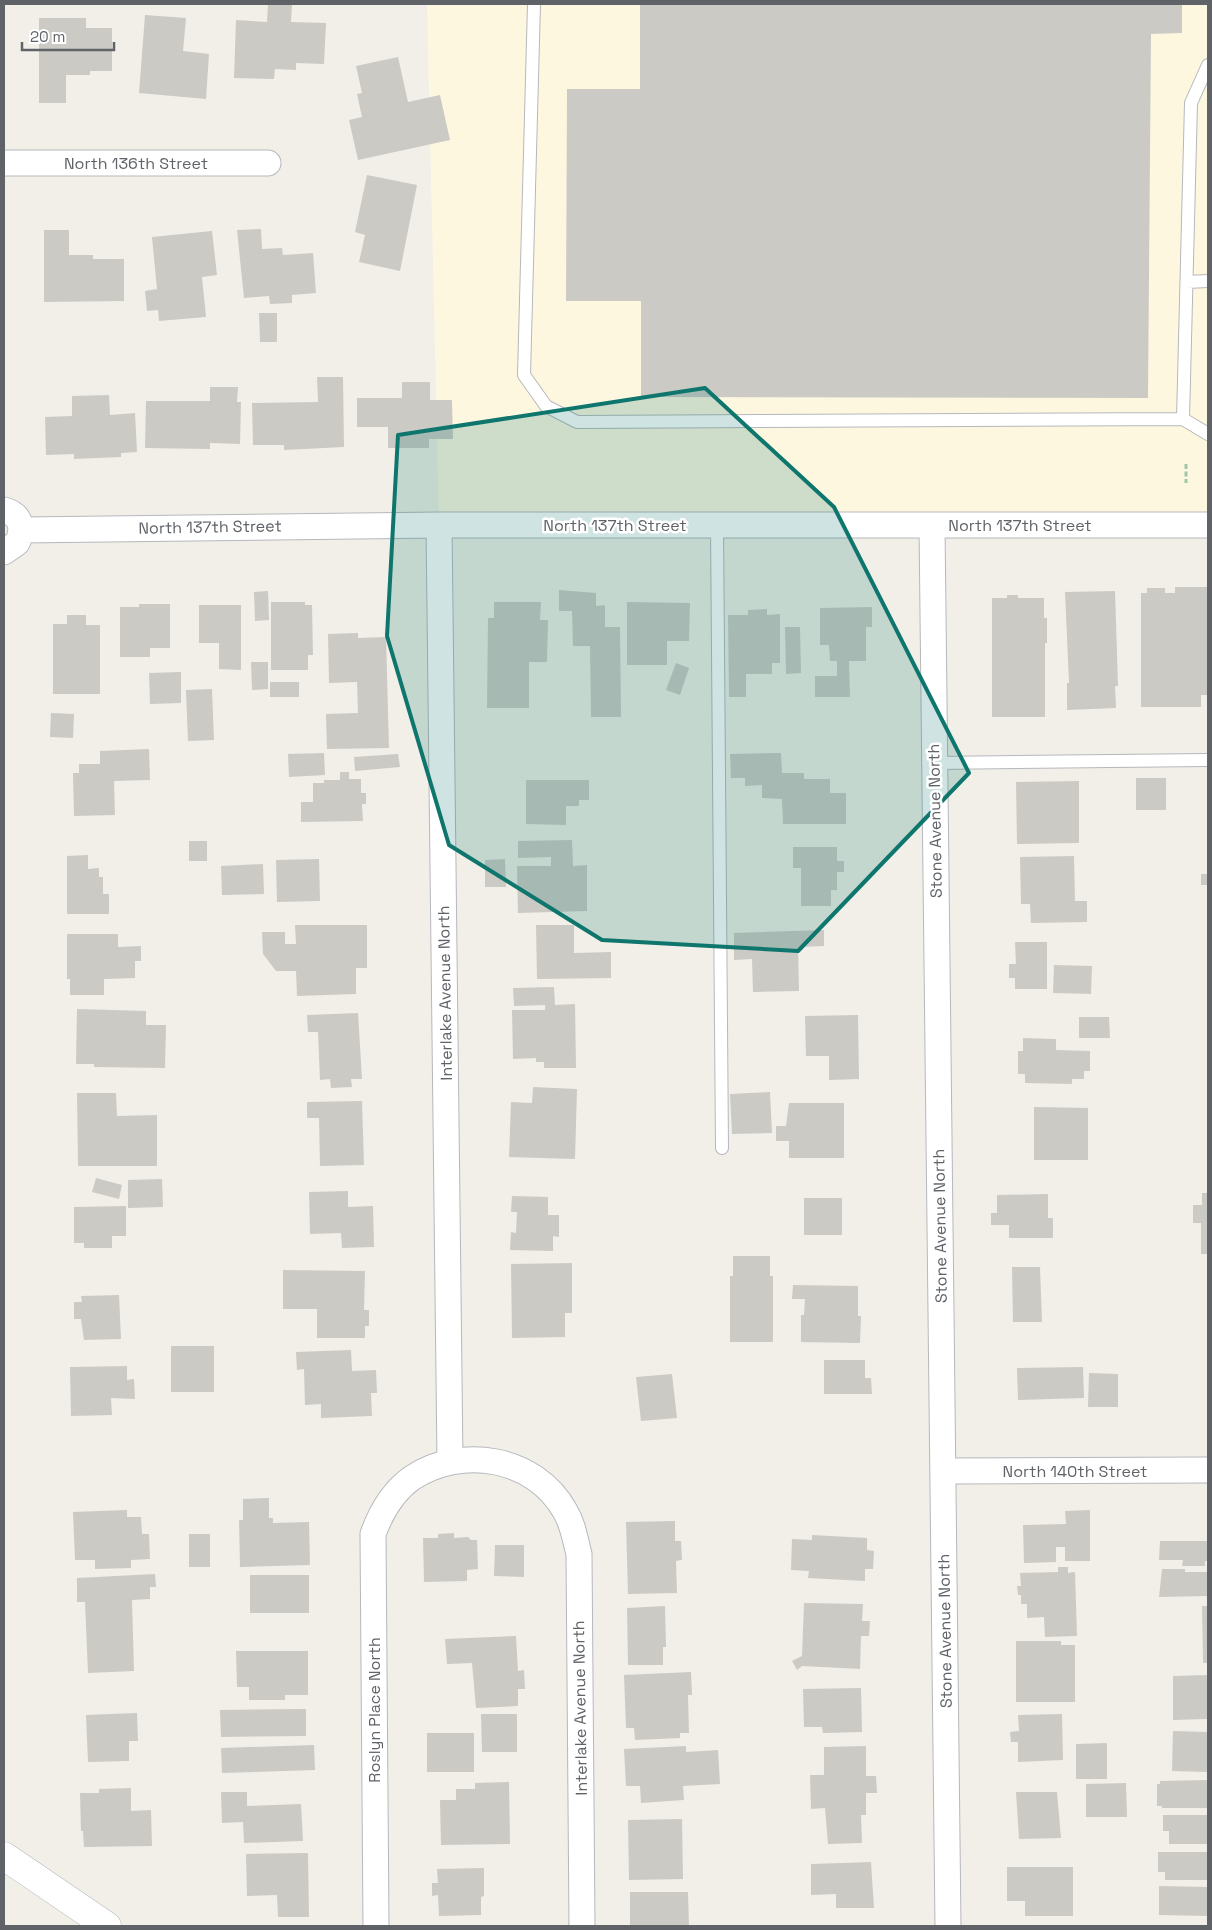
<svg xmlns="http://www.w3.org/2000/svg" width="1212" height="1930" font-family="'Space Grotesk',sans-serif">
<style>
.commercial{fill:#fef7e0}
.building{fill:#cccac5}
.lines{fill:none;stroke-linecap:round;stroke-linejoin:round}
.service-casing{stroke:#b5b8bc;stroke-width:14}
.minor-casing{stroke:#b5b8bc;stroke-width:27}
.tertiary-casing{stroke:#b5b8bc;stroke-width:29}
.path{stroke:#9cc7a9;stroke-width:3;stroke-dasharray:5 2.5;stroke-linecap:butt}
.service{stroke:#fff;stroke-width:12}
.minor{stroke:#fff;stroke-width:25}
.tertiary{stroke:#fff;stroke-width:28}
.marked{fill:#0f766e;fill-opacity:0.2;stroke:#0f766e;stroke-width:4;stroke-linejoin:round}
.labels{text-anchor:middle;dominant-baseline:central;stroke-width:5;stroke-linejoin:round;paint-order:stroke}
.street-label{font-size:16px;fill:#5f6368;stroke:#fff}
</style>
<rect width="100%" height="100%" fill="#f1efe8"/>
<!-- commercial -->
<path class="commercial" d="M427,4h781v521h-769z"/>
<!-- building -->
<path class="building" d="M268,4h24l-1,18 35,1 -2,41 -28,-1v7l-21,-1 -1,10 -40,-1 2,-58 31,2z
M640,4h542v29l-31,1 -3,364 -507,-1v-96h-75l1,-212h73z
M145,15l41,3 -3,33 26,3 -3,45 -67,-6z
M39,18h47v10h26v43h-22v4h-24v28h-27z
M398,57l10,45 32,-7 10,45 -92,20 -9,-40 13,-3 -5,-23 5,-1 -6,-27z
M367,175l50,10 -17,86 -41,-9 6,-27 -10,-3z
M261,229l1,20 20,-1 1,7 30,-2 3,40 -24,2v8l-22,1 -1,-8 -25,2 -7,-68z
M44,230h25v25h24v4h31v42l-80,1z
M212,231l5,44 -15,2 4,40 -47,4 -1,-11 -11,1 -2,-20 12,-2 -5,-52z
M259,313h18v29h-17z
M317,377h26l1,70 -60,3v-5h-31l-1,-42 66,-1z
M402,382h28v18h22l1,39h-24v9h-41v-21h-31v-29h45z
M210,387h28l-1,15h4l-1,42 -30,-1v6l-65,-1 1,-47h64z
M109,395l1,20 25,-2 2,39 -16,1v4l-47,2v-5l-28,1 -1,-38 27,-1v-20z
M1175,587h33v108h-7v12h-60v-114h6v-5h18v5h10z
M559,590l37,3v13l9,-1v22h15l1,90h-30l-1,-71h-17l-1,-35h-13z
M268,591l1,29 -14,1 -1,-29z
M1115,591l3,95h-3l1,22 -49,2v-27h2l-4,-91z
M1007,595h11v3h26v20h3v25h-2v74h-53v-119h15z
M271,602h34v3h7l1,50h-5v15h-37z
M494,602h47l-1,18h8l-1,42h-18v46h-42l1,-90h6z
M627,602l63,1 -1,38h-22v24h-40z
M139,604h31v44h-20v9h-30v-50h19z
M199,605h42v65l-22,-1v-26h-20z
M872,607v20h-6v34h-17l1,36h-35v-21h22v-15h-7l-1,-16h-9v-37z
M767,609v6l13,-1v49h-8v11h-26v23h-17l-1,-82h20v-5z
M67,615h19v10h14v69h-47v-70h14z
M785,627h15l1,46 -15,1z
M358,633v5l28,-1 3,111 -62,1 -1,-35 32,-1 -1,-31 -28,1 -1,-49z
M251,662h17v27l-16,1z
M676,663l13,5 -9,27 -14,-5z
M181,672v31l-31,1 -1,-31z
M270,682h29v15h-29z
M212,689l2,51 -26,1 -2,-51z
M51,713l23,1 -1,24 -23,-1z
M149,749l1,31 -36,1 1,34 -41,1 -1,-43h6v-9h21v-13z
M324,753l1,22 -36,2 -1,-23z
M781,753l1,20h22v6h26v14h16v31h-63l-1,-25 -20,-1v-13l-17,1v-8h-14l-1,-24z
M398,754l2,13 -45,4 -1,-14z
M340,772h9v7h12v14h5v11h-4l1,17 -62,1v-20h12v-19h11v-3h16z
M1136,778h30v32h-30z
M526,780h63v20h-10v6h-13v19l-40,-1z
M1079,781v62l-62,1 -1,-62z
M572,840l1,26 14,-1v46l-69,2 -1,-47h34v-9l-33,1v-17z
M189,841h18v20h-18z
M793,847h44v14h7v11h-7v18h-6v16h-30v-38h-8z
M88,855v14l11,-1v9h4v17h6v20h-42v-58z
M1074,856l1,45h12v21l-56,1 -1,-19h-9l-1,-47z
M319,859l1,42 -43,1 -1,-42z
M505,859l1,28h-21v-27z
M263,864l1,30 -42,1 -1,-29z
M1201,874h7v11h-7z
M295,925h72v43h-11v26l-59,2 -1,-25h-20l-13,-17 -1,-22h23v12h11z
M536,925h38v28l37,-1v26l-74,1z
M824,930v16l-26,1 1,44 -46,1 -1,-33 -18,1v-27z
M67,934h51v13l23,-1v15h-6v17l-31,1v16h-34v-16h-3z
M1015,942h32v47h-32v-11h-6v-14h7z
M1054,965l38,1 -1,28 -38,-1z
M554,987l1,18 20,-1 1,64h-32v-6h-8v-4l-23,1 -1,-49h33v-5l-31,1 -1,-18z
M77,1009l69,2v14h20l-1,43 -71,-1v-3h-18z
M358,1013l4,66h-11l1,8 -21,1 -1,-9 -10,1 -2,-48h-10l-1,-17z
M858,1015l1,64 -30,1v-24h-23l-1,-40z
M1079,1017h30l1,21h-31z
M1023,1038l33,1v11l34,1v20h-6v8h-12v5l-47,-1v-9h-7v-23h5z
M533,1087l44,2 -2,70 -66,-2 2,-55 21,1z
M770,1092l2,41 -40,1 -2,-40z
M77,1093h39l1,23 40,-1v51h-79z
M362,1101l2,64 -44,1 -1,-48h-12v-16z
M789,1103h55v55h-55v-17h-13v-15h10z
M1034,1107l54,1v52h-54z
M96,1178l26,7 -3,14 -27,-7z
M162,1179l1,28 -35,1v-28z
M348,1191v16l25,-1 1,41 -32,1 -1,-15 -31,1 -1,-42z
M1202,1193h6v61h-7v-31h-8v-18h9z
M1048,1194v24h5v20h-44v-13h-18v-12h6v-18z
M512,1196l36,1v18h11v22l-6,-1v15l-43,-1 1,-18 5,1 1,-21h-6z
M804,1198h38v37h-38z
M126,1206v30h-14v12h-28v-5h-10v-36z
M733,1256h37v20h3v66h-43v-66h3z
M572,1263v50h-7v24l-53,1 -1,-74z
M1012,1267h28l2,55h-29z
M283,1270l82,1 -1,39h5v16h-4v12h-48v-29h-34z
M793,1285l65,1v30h3l-1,27 -59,-1v-27h3l1,-16h-13z
M119,1295l2,44 -37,1 -3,-21h-7v-17h8l-1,-6z
M171,1346h43v46h-43z
M351,1350l1,21 24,-1 1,23h-6l1,23 -51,2v-14l-16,1 -1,-36 -7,1 -1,-18z
M824,1360h41v18h6l1,16h-48z
M127,1366v14l7,-1 1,20 -24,-1 1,17 -41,1 -1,-49z
M1083,1367l1,31 -66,2 -1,-32z
M1089,1373l29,1v33h-30z
M672,1374l5,44 -36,3 -5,-44z
M269,1498v20h4v5l36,-1 1,43 -70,2 -1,-47h4v-21z
M127,1510v7h14l1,17h7l1,25 -19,1v8l-36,1v-9h-20l-2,-48z
M1090,1510v51h-25v-14h-9v15l-32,1 -1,-38 43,-1 -1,-13z
M675,1521v20h6l1,19 -6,1 1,32 -49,1 -2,-72z
M454,1533v5l14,-1 3,3h6l1,29 -11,1v11l-43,1 -1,-44h15v-4z
M189,1534h21v33h-21z
M812,1535l55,3v12l7,1 -1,18h-8v12l-57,-3 1,-7 -18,-1 1,-31 20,1z
M1160,1541h48v20h-3v5h-23l1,-6h-24z
M495,1545h29v32l-30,-1z
M1058,1567h10v6l7,-1 2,64 -32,1 -1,-20 -17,1v-14h-6v-9h-3l-1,-9h4l-1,-13 38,-1z
M1162,1569h23v3h23v24l-49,1z
M155,1574l1,13h-6v12l-18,1 2,71 -46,2 -3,-71h-8v-24z
M250,1575h59v38h-59z
M804,1603l59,1 -1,17h8l-1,15h-8l-1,33 -58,-3 -5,4 -5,-9 10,-5z
M665,1606l1,41h-3v18h-35l-1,-57z
M1202,1606h6v57h-5z
M516,1636l2,35 6,-1 1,19h-7v17l-42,2 -4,-45 -25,1 -2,-25z
M1016,1641h45v4h14v57h-59z
M236,1651h72v44h-23v5h-36v-13h-12z
M691,1672l1,23h-4l1,38h-9v5l-45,2 -1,-12h-8l-2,-53z
M1208,1675v44l-35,1v-44z
M861,1688l1,44 -39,1 -1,-6h-18l-1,-38z
M306,1709v27l-85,1 -1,-27z
M137,1713l1,28h-9v20l-41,1 -2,-47z
M481,1714h36v38h-35z
M1062,1714l1,46 -45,2v-20h-7l-1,-10 9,-1 -1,-16z
M1173,1731l35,1v40l-36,-1z
M427,1733h47v39h-47z
M1107,1743v36h-31v-35z
M314,1745l1,25 -93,3 -1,-25z
M686,1746v6l32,-2 2,34 -37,2 1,14 -43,3 -1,-17h-14l-2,-37z
M866,1746v30h10l1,17h-11v22h-5l1,28 -34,1 -3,-36 -14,1 -1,-34h14v-28z
M1208,1780v28h-46v-2h-5v-22h3v-3z
M509,1782l1,62 -69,1 -1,-45h16v-11h19v-6z
M1126,1783l1,34h-41v-33z
M131,1788v23l20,-1 1,36 -68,1 -1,-16h-2l-1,-38h19v-4z
M221,1792h26v14l54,-2 2,37 -59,2 -1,-21 -21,1z
M1016,1792h41l4,46 -42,1z
M1163,1815h45v29h-39v-13h-6z
M682,1819l1,60 -54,1 -1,-60z
M1158,1852h50v28h-43v-8h-7z
M308,1853l1,64h-31l-1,-22 -30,1 -1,-42z
M871,1862l3,46h-38v-14l-25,1v-31z
M1007,1867h66v49h-48v-15h-18z
M484,1868v28l-3,1v18l-42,1 -1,-21 -6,1v-13h6l-1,-14z
M1159,1886l49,1v29l-49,-1z
M630,1892h58l1,34h-59z"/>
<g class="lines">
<defs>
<path id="service" d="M534,4l-10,371 22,31 31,16 606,-3
M1208,65l-17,38 -8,316 25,15
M1187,282l21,-1
M717,525l5,623
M935,763l273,-3"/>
<path id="minor" d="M4,163h264
M4,510c16,4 21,18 13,33l-13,9
M439,525l11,936
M932,525l16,1401
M21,530l418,-5h769
M943,1471l265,-1
M376,1926l-3,-392c8,-22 19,-42 39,-56 49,-33 123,-21 153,33 8,13 10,28 14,43l3,372"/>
<path id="tertiary" d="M4,1856l103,70"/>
</defs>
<!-- service casing -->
<use href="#service" class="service-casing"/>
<!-- minor casing -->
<use href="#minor" class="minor-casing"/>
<!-- tertiary casing -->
<use href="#tertiary" class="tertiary-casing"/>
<!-- path -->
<path class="path" d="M1186,464v19"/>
<!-- service -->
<use href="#service" class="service"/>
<!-- minor -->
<use href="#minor" class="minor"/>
<!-- tertiary -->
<use href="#tertiary" class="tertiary"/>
</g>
<!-- marked area -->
<path class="marked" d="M705,388l129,119 135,266 -171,178 -196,-11 -153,-95 -62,-209 11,-201z"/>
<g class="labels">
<!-- street labels -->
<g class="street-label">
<text x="136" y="163">North 136th Street</text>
<text x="615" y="525">North 137th Street</text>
<text x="1020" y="525">North 137th Street</text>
<text transform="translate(210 527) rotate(-1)">North 137th Street</text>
<text transform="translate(935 821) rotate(-91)">Stone Avenue North</text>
<text transform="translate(445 993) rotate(-91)">Interlake Avenue North</text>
<text transform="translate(940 1226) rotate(-91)">Stone Avenue North</text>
<text x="1075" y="1471">North 140th Street</text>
<text transform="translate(945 1631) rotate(-91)">Stone Avenue North</text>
<text transform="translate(580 1708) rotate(-91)">Interlake Avenue North</text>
<text transform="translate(374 1710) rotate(-90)">Roslyn Place North</text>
</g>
</g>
<!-- border -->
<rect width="1212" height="1930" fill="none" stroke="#5f6368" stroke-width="10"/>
<!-- scale -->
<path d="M22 42v8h92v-8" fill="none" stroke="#5f6368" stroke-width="2.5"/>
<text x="30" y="42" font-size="15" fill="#5f6368" stroke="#ffffff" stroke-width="4" paint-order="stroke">20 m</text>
</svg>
